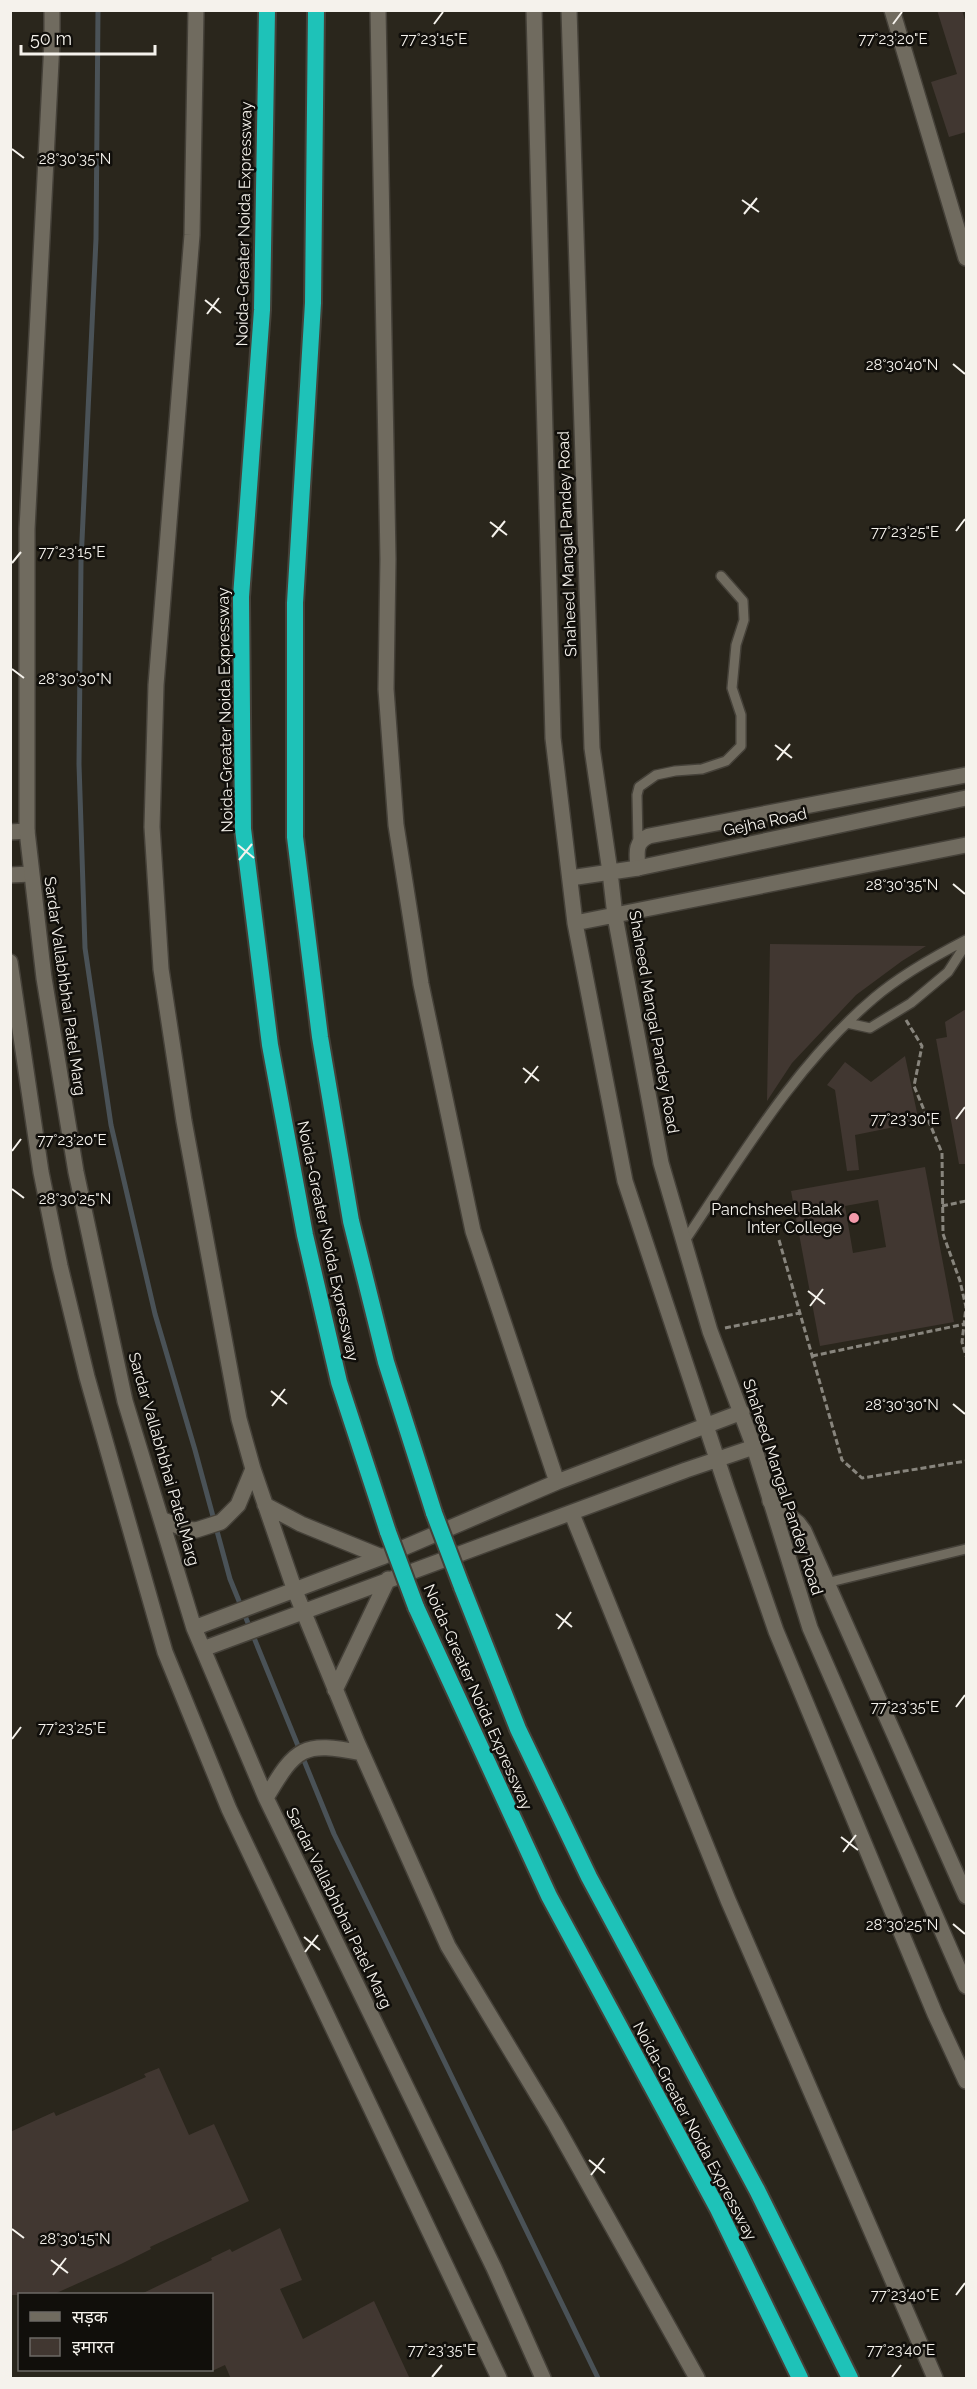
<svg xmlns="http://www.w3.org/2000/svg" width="977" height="2389" font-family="Raleway,'Noto Sans Devanagari',sans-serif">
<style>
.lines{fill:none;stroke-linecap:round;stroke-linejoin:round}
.stream{stroke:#4a5257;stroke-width:5}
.building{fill:#413731;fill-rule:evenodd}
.service-casing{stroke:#454139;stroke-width:12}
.minor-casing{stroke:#454139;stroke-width:18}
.tertiary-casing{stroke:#454139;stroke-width:18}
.trunk-casing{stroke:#454139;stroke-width:20}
.path{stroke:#88857d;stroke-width:3;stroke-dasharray:6 3;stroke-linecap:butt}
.service{stroke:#706b5f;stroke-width:9}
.minor{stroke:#706b5f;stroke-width:15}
.tertiary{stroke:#706b5f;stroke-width:15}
.trunk{stroke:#1ec2b8;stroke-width:16}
.trunk-bridge-casing{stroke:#454139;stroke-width:20;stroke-linecap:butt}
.trunk-bridge{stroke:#1ec2b8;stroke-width:16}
.ticks{fill:none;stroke:#f5f2ec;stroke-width:2}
.poi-dot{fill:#f39aaa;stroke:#110f0b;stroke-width:2}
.labels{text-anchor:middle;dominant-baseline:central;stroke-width:5;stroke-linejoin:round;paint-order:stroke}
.street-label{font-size:16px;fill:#f5f2ec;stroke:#110f0b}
.poi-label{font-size:16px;fill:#f5f2ec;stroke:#110f0b;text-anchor:end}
.ticks-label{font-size:15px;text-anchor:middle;fill:#f5f2ec;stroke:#110f0b;stroke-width:5;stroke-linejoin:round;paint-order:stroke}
</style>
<rect width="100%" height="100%" fill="#2a261c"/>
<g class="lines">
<!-- stream -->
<path class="stream" d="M98,10l-2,229 -15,323 -2,202 6,184 26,177 44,189 40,136 35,129 104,255 264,544"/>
</g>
<!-- building -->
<path class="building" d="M937,10h25l4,14v108l-17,5 -18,-55 26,-8z
M770,944l156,2 -24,15 -46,34 -64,68 -25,38z
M966,1009v155h-7l-23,-125 11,-2 -2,-15z
M905,1056l14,66 -64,13 4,35 -12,1 -12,-81 -8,-5 18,-23 26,20z
M925,1167l29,155 -134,24 -29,-155zM878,1200l8,47 -33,6 -8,-47z
M159,2068l30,67 25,-11 35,77 -99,46 1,2 -30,15 -69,31h-42v-163l44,-20 2,4 54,-23 36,-16 -2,-3z
M280,2228l22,52 -22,9 23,50 71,-38 36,78h-179l-6,-14 -13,6v-76h-73l73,-35 -1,-2 19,-9 2,3z"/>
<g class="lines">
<defs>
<path id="service" d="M638,843l-1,-48 2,-8 17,-12 19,-4 27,-2 24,-8 15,-15v-31l-9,-27 4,-43 8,-25 -1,-19 -22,-25
M847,1023l23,5 41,-25 37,-31 18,-28
M684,1242c57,-85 111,-177 190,-244 27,-23 61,-42 92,-58
M826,1583l140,-34"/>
<path id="minor" d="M892,10l74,248
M10,832l17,-1
M638,868c-1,-14 -4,-26 11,-32l317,-61
M10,875l21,-1
M770,1501l28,22 6,8 162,365"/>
<path id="tertiary" d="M52,10v32l-25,487v302l17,147 32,194 49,229 69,227 72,170 228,470 49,110
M196,10l-4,225 -36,450 -4,142 9,142 23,152 55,298 14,50 42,122 62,151 91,204 107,178 142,254
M378,10l10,549 -2,130 10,136 25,159 52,247 84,251
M534,10l19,728 22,185 50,258 102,308 49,142 159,383 31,67
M569,10l23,738 18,124 5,44 46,247 49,168 44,116 56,181 156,358
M570,878l68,-10 328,-70
M575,923l391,-78
M10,962l31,210 19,94 27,111 78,275 64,157 270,569
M265,1505l36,19 81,33
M572,1514l156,386 207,478
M161,1519l24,10 11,1 25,-8 17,-17 15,-36
M194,1628l188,-71 175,-75 185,-70
M203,1649l483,-179 68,-23
M335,1690l53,-111
M266,1798c30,-51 37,-57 96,-45"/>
<path id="trunk" d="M267,10l-5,300 -21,287 2,232 27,216 35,190 34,147 49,150
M316,10l-3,293 -18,300v234l25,200 31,184 35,141 48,151
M462,1587l56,142 71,148 168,313 93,188
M416,1607l133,289 169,313 82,169"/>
</defs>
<!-- service casing -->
<use href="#service" class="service-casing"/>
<!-- minor casing -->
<use href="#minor" class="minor-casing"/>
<!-- tertiary casing -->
<use href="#tertiary" class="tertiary-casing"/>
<!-- trunk casing -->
<use href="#trunk" class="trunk-casing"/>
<!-- path -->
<path class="path" d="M906,1020l16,26 -8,40 28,67 1,81 17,47 6,26 -4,35 4,14
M942,1206l24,-5
M779,1240l63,220 20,18 104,-17
M725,1328l75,-15
M812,1356l153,-32"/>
<!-- service -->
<use href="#service" class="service"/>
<!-- minor -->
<use href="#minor" class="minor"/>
<!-- tertiary -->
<use href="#tertiary" class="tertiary"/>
<!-- trunk -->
<use href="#trunk" class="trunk"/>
<defs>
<path id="trunk-bridge" d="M434,1513l28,74
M388,1532l28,75"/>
</defs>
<!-- trunk-bridge casing -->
<use href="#trunk-bridge" class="trunk-bridge-casing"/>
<!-- trunk-bridge -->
<use href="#trunk-bridge" class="trunk-bridge"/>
</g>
<!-- ticks -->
<path class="ticks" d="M434,24l9,-12M893,24l9,-12M12,149l12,9M742,200l17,12M744,214l13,-16M205,300l16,13M207,314l12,-16M953,364l12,10M490,522l17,13M956,531l9,-12M492,537l13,-16M12,563l9,-11M12,669l12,9M775,745l17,13M777,760l13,-16M238,845l16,13M239,860l13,-16M953,884l12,10M523,1068l16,13M525,1083l13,-17M956,1119l9,-12M12,1151l9,-12M12,1189l12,9M808,1291l17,13M810,1306l13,-17M271,1391l16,13M953,1404l12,10M272,1406l13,-17M556,1614l16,13M558,1629l13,-17M956,1707l9,-12M12,1739l9,-12M841,1837l17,13M843,1852l13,-17M953,1924l12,10M304,1937l16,13M305,1952l13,-17M589,2160l16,13M591,2175l13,-17M12,2229l12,9M51,2260l17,13M53,2275l13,-17M956,2295l9,-12M432,2377l10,-12M892,2377l9,-12"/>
<!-- markers -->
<circle class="poi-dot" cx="854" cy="1218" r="6"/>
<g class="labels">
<!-- street labels -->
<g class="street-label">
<text transform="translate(244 224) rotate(-89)">Noida-Greater Noida Expressway</text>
<text transform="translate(567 544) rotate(-92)">Shaheed Mangal Pandey Road</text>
<text transform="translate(225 710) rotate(-91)">Noida-Greater Noida Expressway</text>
<text transform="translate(765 822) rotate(-12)">Gejha Road</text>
<text transform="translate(65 986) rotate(82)">Sardar Vallabhbhai Patel Marg</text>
<text transform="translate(654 1022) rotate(80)">Shaheed Mangal Pandey Road</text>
<text transform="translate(328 1241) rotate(78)">Noida-Greater Noida Expressway</text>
<text transform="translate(164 1459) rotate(74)">Sardar Vallabhbhai Patel Marg</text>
<text transform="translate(783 1487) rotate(72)">Shaheed Mangal Pandey Road</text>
<text transform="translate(478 1697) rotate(66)">Noida-Greater Noida Expressway</text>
<text transform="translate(339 1908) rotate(64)">Sardar Vallabhbhai Patel Marg</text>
<text transform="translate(695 2131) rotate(62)">Noida-Greater Noida Expressway</text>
</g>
<!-- poi labels -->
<g class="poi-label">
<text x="842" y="1209">Panchsheel Balak<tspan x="842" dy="18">Inter College</tspan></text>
</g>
</g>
<g class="ticks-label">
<text x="893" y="44">77°23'20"E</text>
<text x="434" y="44">77°23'15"E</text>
<text x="75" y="164">28°30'35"N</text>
<text x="902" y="370">28°30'40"N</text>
<text x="905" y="537">77°23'25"E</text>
<text x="72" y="557">77°23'15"E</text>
<text x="75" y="684">28°30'30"N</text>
<text x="902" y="890">28°30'35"N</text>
<text x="905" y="1124">77°23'30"E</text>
<text x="72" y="1145">77°23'20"E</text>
<text x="75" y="1204">28°30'25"N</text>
<text x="902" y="1410">28°30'30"N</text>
<text x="905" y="1712">77°23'35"E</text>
<text x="72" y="1733">77°23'25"E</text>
<text x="902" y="1930">28°30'25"N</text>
<text x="75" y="2244">28°30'15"N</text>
<text x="905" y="2300">77°23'40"E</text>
<text x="442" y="2355">77°23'35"E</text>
<text x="901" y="2355">77°23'40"E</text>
</g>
<!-- border -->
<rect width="977" height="2389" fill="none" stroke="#f5f2ec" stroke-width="24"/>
<!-- legend -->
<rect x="18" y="2293" width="195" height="78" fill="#110f0b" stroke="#6c6a65" stroke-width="1.5"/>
<rect x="30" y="2312" width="30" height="9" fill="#706b5f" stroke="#6c6a65" stroke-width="1.5"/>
<text x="72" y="2323" font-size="18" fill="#f5f2ec">सड़क</text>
<rect x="30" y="2338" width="30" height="18" fill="#413731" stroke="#6c6a65" stroke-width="1.5"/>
<text x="72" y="2353" font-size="18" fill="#f5f2ec">इमारत</text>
<!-- scale -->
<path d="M21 45v9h134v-9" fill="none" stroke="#f5f2ec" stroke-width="3"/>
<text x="30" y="45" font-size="18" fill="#f5f2ec" stroke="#110f0b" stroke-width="4.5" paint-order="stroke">50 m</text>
</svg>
